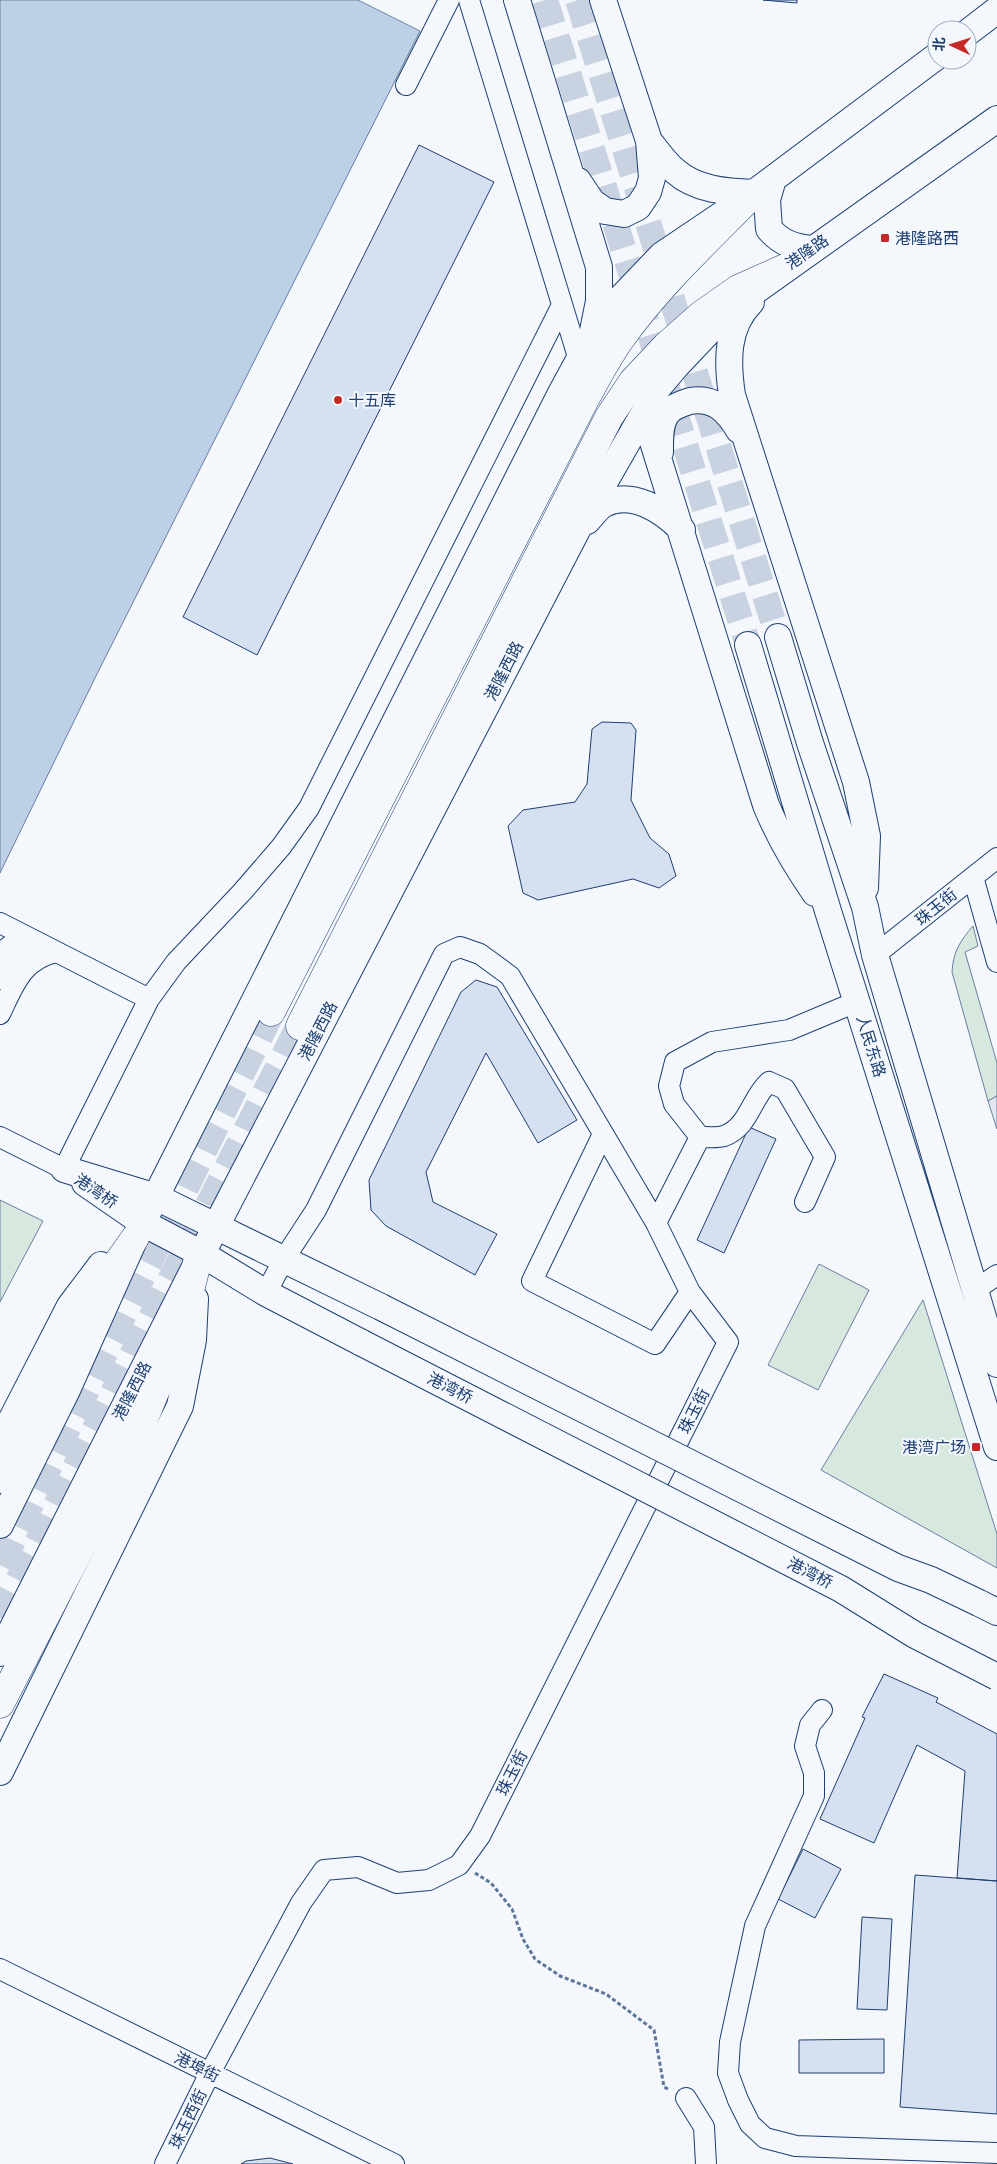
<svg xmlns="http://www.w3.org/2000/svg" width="997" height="2164" font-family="'Roboto Condensed','Noto Sans SC',sans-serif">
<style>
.green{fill:#d7e8df;stroke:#687fa3}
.parking{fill:#e3e8f0;stroke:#687fa3}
.water{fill:#bed0e5;stroke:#687fa3}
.building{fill:#d5e0f0;stroke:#1d3f73}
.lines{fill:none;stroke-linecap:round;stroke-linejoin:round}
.major-tunnel{stroke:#c9d2e0;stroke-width:26;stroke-dasharray:26 13;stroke-linecap:butt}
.highway-tunnel{stroke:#c9d2e0;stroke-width:28;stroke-dasharray:28 14;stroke-linecap:butt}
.minor-casing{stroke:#1d3f73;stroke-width:22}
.major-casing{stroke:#1d3f73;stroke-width:28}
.highway-casing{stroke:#1d3f73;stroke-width:29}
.path{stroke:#5e769c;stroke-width:3;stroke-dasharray:4 2.5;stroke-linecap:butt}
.minor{stroke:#f4f7fb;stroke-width:20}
.major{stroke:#f4f7fb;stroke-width:26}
.highway{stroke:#f4f7fb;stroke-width:28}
.major-bridge-casing{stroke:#1d3f73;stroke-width:28;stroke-linecap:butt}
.major-bridge{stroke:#f4f7fb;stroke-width:26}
.poi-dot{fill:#c62828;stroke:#f4f7fb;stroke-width:2}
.labels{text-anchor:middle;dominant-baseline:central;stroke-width:4;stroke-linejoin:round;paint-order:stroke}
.poi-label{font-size:16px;fill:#1d3f73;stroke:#f4f7fb;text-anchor:start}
.street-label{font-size:16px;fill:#1d3f73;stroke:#f4f7fb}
</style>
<rect width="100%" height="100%" fill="#f4f7fb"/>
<!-- green -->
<path class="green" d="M973,926l5,20 -13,6 32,111v33l-9,5 -36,-129c1,-20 8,-31 21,-46z
M0,1200l43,21 -43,81z
M819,1264l50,26 -51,100 -50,-25z
M923,1300l74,234v34l-176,-98z"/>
<!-- parking -->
<path class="parking" d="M997,1096v33l-9,-28z"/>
<!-- water -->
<path class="water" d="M0,0h358l62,31 -324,645 -96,197z"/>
<!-- building -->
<path class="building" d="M763,0h34v3z
M419,145l75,37 -237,473 -74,-38z
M602,722l29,1 5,7 -5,70 19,38 19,16 7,22 -17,12 -26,-9 -95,21 -15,-7 -15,-67 15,-16 52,-8 12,-18 5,-55z
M476,980l21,7 80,133 -39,23 -52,-90 -60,119 7,30 64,32 -22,41 -89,-49 -15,-16 -2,-30 92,-188z
M749,1127l27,12 -52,114 -27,-13z
M884,1674l54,24 -2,4 61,32v147l-40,-3 8,-107 -48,-26 -43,98 -54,-24 45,-101 -3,-1z
M803,1849l38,20 -26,49 -37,-19z
M915,1875l82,6v233l-97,-7z
M862,1917l30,2 -5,91 -30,-1z
M884,2039v34h-85v-33z
M270,2158l23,6h-52l5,-3z"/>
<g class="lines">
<!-- major-tunnel -->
<path class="major-tunnel" d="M545,0l203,645
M578,0l200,637"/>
<!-- highway-tunnel -->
<path class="highway-tunnel" d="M0,1565l271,-553
M0,1618l300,-592"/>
<defs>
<path id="minor" d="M469,0l110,360
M406,85l43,-85
M973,877l24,85
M0,923l149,76
M0,953l24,-17
M875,955l122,-97
M0,979l13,-18 24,-15
M0,1014c14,-29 22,-55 57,-62
M603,1134l-71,147 123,63 35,-52
M0,1137l64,32 85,-170 27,-37 67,-71 38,-44 28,-39 253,-503
M700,1137c7,0 18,1 24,-1 25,-9 27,-38 45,-54l16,7 40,68 -20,45
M656,1223l44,-86 -26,-33 -5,-18 6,-24 37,-20 77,-12 55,-23
M975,1290l22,-15
M822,1710l-12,15 -5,21 9,27v23l-59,130 -25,116 -2,31 10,27 12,24 15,14 31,8 201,7
M0,1969l394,195
M686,2098l18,29 2,37
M165,2164l45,-91 91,-170 23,-33 34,-3 39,16 32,-3 30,-15 21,-29 248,-494 -38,-50 -34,-69 -146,-247 -30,-22 -20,-7 -16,7 -128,256 -32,49 -18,34"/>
<path id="major" d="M517,0l82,267v34l-6,30
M967,33l30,-23
M649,141c8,10 16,22 26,30 21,19 52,21 79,22
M773,179l-6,21 2,29c12,14 25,18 42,20
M578,181l14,21 13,9 19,3 14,-7 10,-15 4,-14 -3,-37 -46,-141
M751,302c-25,25 -24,60 -19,93l124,387 11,54 -2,52
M644,413l122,392c13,32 29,59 49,88
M660,452c0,-13 -1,-31 9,-41 5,-5 15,-8 21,-10 24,-4 37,9 49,29
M587,521c5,-5 11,-14 17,-17 28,-14 59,6 78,26
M778,637l32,106 55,164 10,48 122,409
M748,645l80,266 169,536
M64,1169l92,28 225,110
M85,1183l58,40 59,31 64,39 96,50
M0,1442l70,-136 31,-41
M0,1525l67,-135 68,-152 425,-843 31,-57 28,-38 43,-45 92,-62 183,-137
M979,1603l18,9
M0,1653l197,-390 380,-733 67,-117 5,-15 28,-33 54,-57 266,-189
M0,1772l180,-366 13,-66 2,-41"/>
<path id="highway" d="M271,1012l314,-613c12,-21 23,-43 37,-62 36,-51 88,-99 132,-144
M300,1026l309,-609 24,-36 33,-35 35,-31 37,-26 47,-21
M0,1479l72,-147 20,-33 43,-61
M0,1704l133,-258 47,-116 17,-67"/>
</defs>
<!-- minor casing -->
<use href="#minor" class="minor-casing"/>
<!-- major casing -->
<use href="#major" class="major-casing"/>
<!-- highway casing -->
<use href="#highway" class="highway-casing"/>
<!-- path -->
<path class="path" d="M475,1873l16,10 21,26 11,30 12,20 25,17 46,18 48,36 10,57 6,3"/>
<!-- minor -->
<use href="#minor" class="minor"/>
<!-- major -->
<use href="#major" class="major"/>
<!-- highway -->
<use href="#highway" class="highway"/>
<defs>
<path id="major-bridge" d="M381,1307l517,261 33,12 48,23
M362,1343l479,246 74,46 82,42"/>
</defs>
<!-- major-bridge casing -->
<use href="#major-bridge" class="major-bridge-casing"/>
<!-- major-bridge -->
<use href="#major-bridge" class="major-bridge"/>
</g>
<!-- markers -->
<g class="poi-dot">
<rect x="880" y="233" width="10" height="10" rx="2.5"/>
<circle cx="338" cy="400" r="5"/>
<rect x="971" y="1442" width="10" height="10" rx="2.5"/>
</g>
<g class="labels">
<!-- poi labels -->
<g class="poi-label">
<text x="895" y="238">港隆路西</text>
<text x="348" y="400">十五库</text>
<text x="966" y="1447" text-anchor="end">港湾广场</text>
</g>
<!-- street labels -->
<g class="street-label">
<text transform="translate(807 252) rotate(-35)">港隆路</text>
<text transform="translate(504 671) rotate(-63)">港隆西路</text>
<text transform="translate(936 907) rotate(-39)">珠玉街</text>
<text transform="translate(318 1031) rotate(-63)">港隆西路</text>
<text transform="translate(871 1046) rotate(73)">人民东路</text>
<text transform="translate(96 1191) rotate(34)">港湾桥</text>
<text transform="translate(450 1388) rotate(27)">港湾桥</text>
<text transform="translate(132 1391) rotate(-63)">港隆西路</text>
<text transform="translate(694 1411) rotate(-63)">珠玉街</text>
<text transform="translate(810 1573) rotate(27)">港湾桥</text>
<text transform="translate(512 1773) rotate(-63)">珠玉街</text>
<text transform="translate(197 2067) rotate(26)">港埠街</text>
<text transform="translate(188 2119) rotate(-64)">珠玉西街</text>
</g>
</g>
<!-- north arrow -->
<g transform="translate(952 45) rotate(274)"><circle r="24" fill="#f4f7fb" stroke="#9eadc5"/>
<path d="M0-4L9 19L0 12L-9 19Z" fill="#c62828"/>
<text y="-8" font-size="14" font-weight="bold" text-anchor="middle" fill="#1d3f73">北</text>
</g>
</svg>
